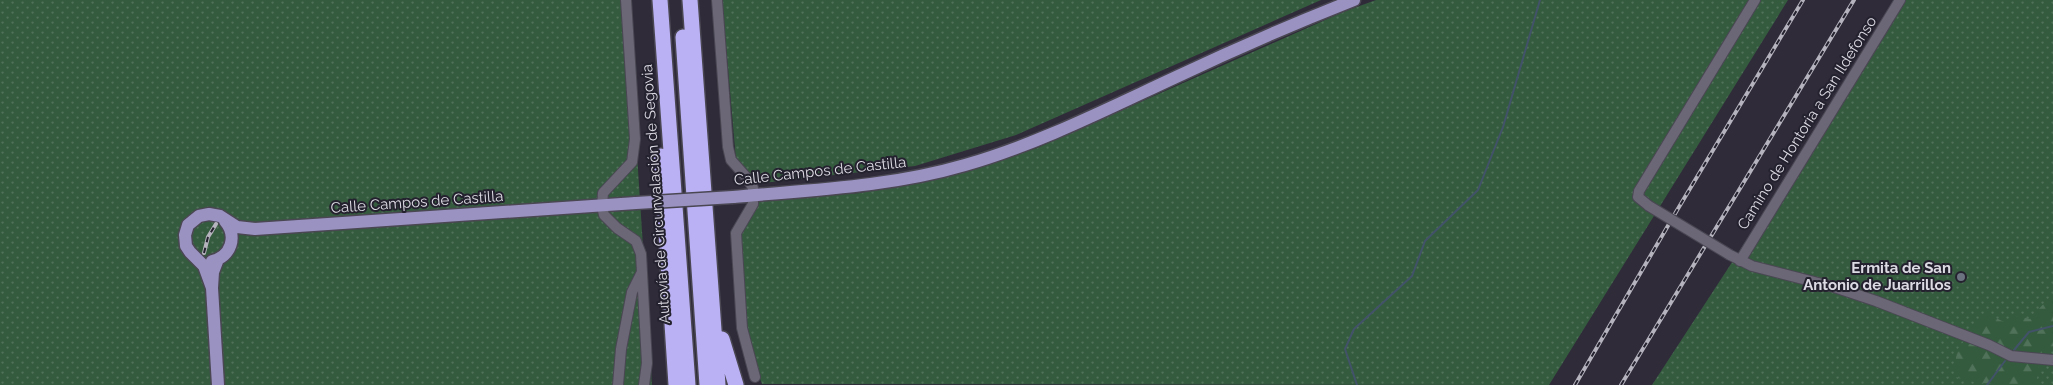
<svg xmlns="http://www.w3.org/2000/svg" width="2053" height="385" font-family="Raleway,sans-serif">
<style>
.green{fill:url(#green-dots)}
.forest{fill:url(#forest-firs)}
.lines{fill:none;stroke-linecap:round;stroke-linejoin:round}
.stream{stroke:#425269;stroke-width:2}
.minor-casing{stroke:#4a4753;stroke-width:12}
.major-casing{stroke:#4a4753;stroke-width:15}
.highway-casing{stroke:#4a4753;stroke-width:18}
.minor{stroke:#6b6776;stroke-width:10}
.major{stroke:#9a93c2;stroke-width:12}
.highway{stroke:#bab1f4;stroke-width:15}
.rail-casing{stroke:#b5b3bd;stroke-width:4}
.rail{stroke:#25222f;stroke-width:2;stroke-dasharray:5.5;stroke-linecap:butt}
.minor-bridge-casing{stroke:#4a4753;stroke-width:12;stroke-linecap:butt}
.major-bridge-casing{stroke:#4a4753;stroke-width:15;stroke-linecap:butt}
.minor-bridge{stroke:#6b6776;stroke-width:10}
.major-bridge{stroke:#9a93c2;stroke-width:12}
.worship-dot{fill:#6b7280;stroke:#25222f;stroke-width:2}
.labels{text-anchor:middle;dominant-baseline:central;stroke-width:4;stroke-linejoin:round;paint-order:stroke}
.street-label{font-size:15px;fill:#dcdae3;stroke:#25222f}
.poi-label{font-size:15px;font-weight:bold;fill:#dcdae3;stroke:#25222f;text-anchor:end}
</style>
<defs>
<pattern id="green-dots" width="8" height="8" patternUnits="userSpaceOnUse" patternTransform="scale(1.25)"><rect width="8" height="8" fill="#345b3e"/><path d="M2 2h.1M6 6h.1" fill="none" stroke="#51725a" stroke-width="1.8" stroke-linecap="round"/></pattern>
<pattern id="forest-firs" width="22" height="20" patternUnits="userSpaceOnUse" patternTransform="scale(1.25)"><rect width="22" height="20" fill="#345b3e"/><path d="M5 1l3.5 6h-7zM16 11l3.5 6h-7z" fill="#51725a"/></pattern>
</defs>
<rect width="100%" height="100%" fill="#2f2b39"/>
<!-- green -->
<path class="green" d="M0,0h627l25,385h-652z
M722,0h599l-305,135 -101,31 -154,17 -25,-23z
M1376,0h412l-239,385 -787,-1 -16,-42 -6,-88 1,-21 19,-33 100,-7 85,-17 92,-28 306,-136z
M1903,0h150v385h-401z"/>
<!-- forest -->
<path class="forest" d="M2047,300l6,1v48l-25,13 11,4 -3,19c-23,0 -65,0 -82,-9l3,-26 29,-37 18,9 14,-6 12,3z"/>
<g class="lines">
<!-- stream -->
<path class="stream" d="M2014,350l15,-18 24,-6
M1357,385l-12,-36 9,-20 58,-53 13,-35 53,-51 25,-63 37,-127
M1987,385l18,-24"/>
<defs>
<path id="minor" d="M626,0l9,139 -3,23 -29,31 -1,13 2,9 13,13 19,13 5,13 6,109 -3,22
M717,0l11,147 3,13 16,18 6,10v16l-17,29 6,95 13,49
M1649,206l-11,-9 1,-6 116,-191
M1730,255l22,11 82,21 42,14 113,44 22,11 42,4
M1740,261l160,-261
M618,385l3,-36 11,-57 10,-20"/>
<path id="major" d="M733,197c77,-7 157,-10 232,-32 73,-21 140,-55 209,-87 59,-28 119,-54 180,-78
M212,261c19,-4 26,-25 13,-40
M212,288l-8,-22 -14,-14 -4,-6 -1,-11 3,-10 11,-9 10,-2 11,2 17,11 18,2 381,-26
M218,385l-6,-97 1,-16 5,-13"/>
<path id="highway" d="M660,0l28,385
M690,0l28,385
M683,37l24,348
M661,156l15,229
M722,339l14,46"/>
</defs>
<!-- minor casing -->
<use href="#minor" class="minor-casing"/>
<!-- major casing -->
<use href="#major" class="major-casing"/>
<!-- highway casing -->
<use href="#highway" class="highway-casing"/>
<!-- minor -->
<use href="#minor" class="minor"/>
<!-- major -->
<use href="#major" class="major"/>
<!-- highway -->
<use href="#highway" class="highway"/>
<defs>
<path id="rail" d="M204,253l4,-16 8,-13
M1575,385l101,-173 127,-212
M1621,385l233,-385"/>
</defs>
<!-- rail casing -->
<use href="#rail" class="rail-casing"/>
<!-- rail -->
<use href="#rail" class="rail"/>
<defs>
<path id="minor-bridge" d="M1649,206l81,49"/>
<path id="major-bridge" d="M636,203l97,-6"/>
</defs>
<!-- minor-bridge casing -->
<use href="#minor-bridge" class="minor-bridge-casing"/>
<!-- major-bridge casing -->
<use href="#major-bridge" class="major-bridge-casing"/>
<!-- minor-bridge -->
<use href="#minor-bridge" class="minor-bridge"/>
<!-- major-bridge -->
<use href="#major-bridge" class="major-bridge"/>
</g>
<!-- markers -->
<circle class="worship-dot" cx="1961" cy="277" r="5"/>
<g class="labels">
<!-- street labels -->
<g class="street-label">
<text transform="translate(1807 123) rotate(-58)">Camino de Hontoria a San Ildefonso</text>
<text transform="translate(820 171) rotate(-6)">Calle Campos de Castilla</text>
<text transform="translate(656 194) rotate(-94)">Autovía de Circunvalación de Segovia</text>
<text transform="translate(417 202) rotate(-4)">Calle Campos de Castilla</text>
</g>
<!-- poi labels -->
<g class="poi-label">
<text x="1951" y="268">Ermita de San<tspan x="1951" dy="17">Antonio de Juarrillos</tspan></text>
</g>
</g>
</svg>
